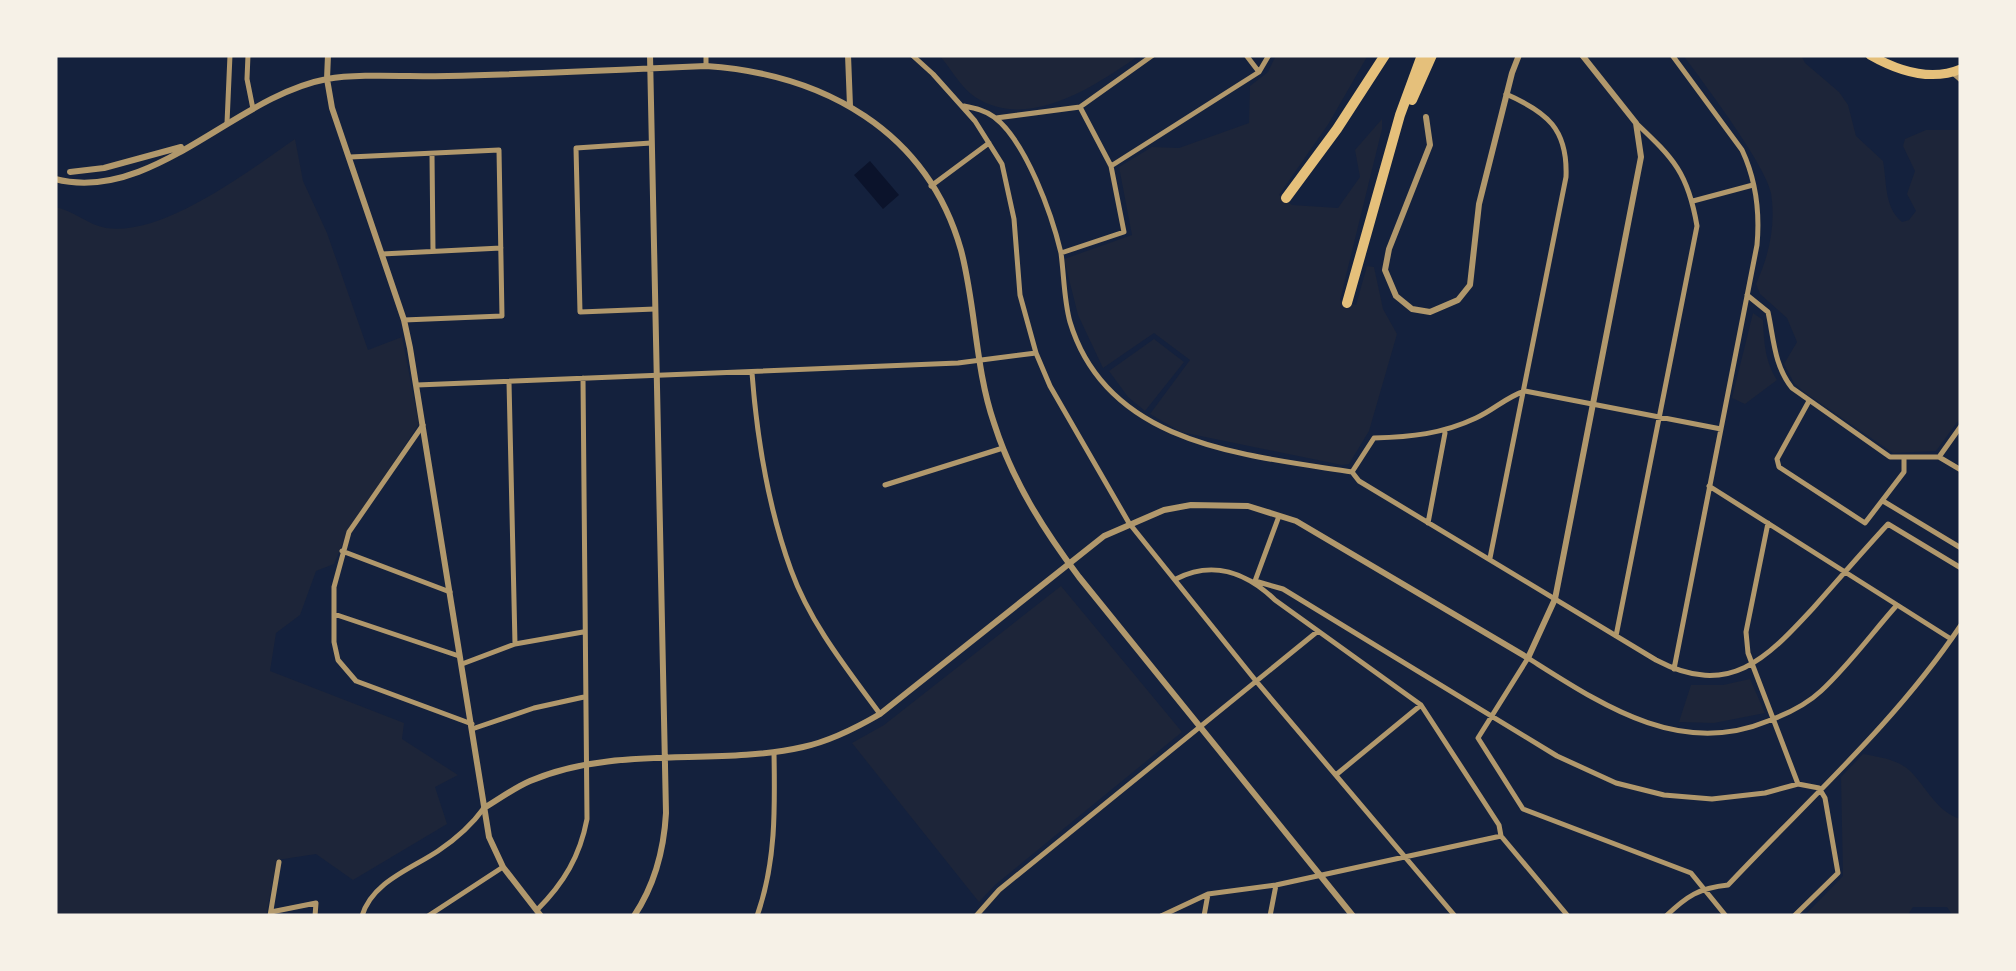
<svg xmlns="http://www.w3.org/2000/svg" width="2016" height="971" font-family="Commissioner,sans-serif">
<style>
.green{fill:#1d2539}
.water{fill:#0b132b}
.lines{fill:none;stroke-linecap:round;stroke-linejoin:round}
.minor{stroke:#b1986c;stroke-width:5}
.tertiary{stroke:#b1986c;stroke-width:6}
.primary{stroke:#e5c07b;stroke-width:9}
.motorway{stroke:#e5c07b;stroke-width:10}
</style>
<rect width="100%" height="100%" fill="#14213d"/>
<!-- green -->
<path class="green" d="M939,55h201c-44,30 -111,77 -165,42 -14,-9 -25,-30 -36,-42z
M1276,55h92l-39,68 -50,72 13,10 46,3 22,-31 -5,-27 27,-31v10l-42,171 16,5 11,-39 7,1 9,42 14,25 -28,97 -20,33 -7,1 -161,-33 -31,-18 40,-54 -36,-27 -51,35 -25,-53 -14,-56 68,-24 -13,-68 33,-20 27,1 70,-25 1,-37 18,-14z
M1683,55h118l4,8 34,29 9,13 8,31 27,25c4,22 1,46 19,61l7,-2 7,-9 -9,-17 8,-23 -12,-25 2,-7 21,-9h35v287l-25,34 -43,2 -89,-61 -10,-9 -10,-19 13,-22 -10,-24 -27,-24 -4,-10c13,-29 20,-58 15,-91 -6,-29 -68,-111 -88,-138z
M295,139l8,42 24,52 41,117 34,-13 17,87 -71,108 -14,32 -18,7 -16,44 -24,18 -6,38 134,52 -2,16 56,36 -23,12 12,37 -94,56 -37,-26 -39,6 -11,56h-211v-709c18,3 33,18 51,21 57,9 144,-58 189,-89z
M1753,313l10,7c1,23 2,41 14,60l-32,24 -13,-6z
M1154,339l30,23 -39,49 -17,-14 -19,-26z
M1061,586l121,146 -187,153 -16,17 -127,-159 32,-18z
M1750,679l15,34 -51,10 -35,-1 12,-37h32z
M1863,754c16,3 33,5 46,16 17,16 28,43 52,49v97h-8l-6,-9h-34l-6,9h-103l39,-40 -2,-99z"/>
<!-- water -->
<path class="water" d="M870,161l29,34 -16,14 -29,-34z"/>
<g class="lines">
<!-- minor -->
<path class="minor" d="M248,55l-1,24 6,30
M706,55v11
M912,55l21,19 42,47 27,43 12,55 6,76 16,58 14,33 79,137 127,158 199,235
M1246,55l13,17
M1672,55l70,95c14,30 18,62 15,95l-83,424
M1953,73l8,7
M964,106c10,2 21,4 30,11 32,24 58,98 67,136l63,-21 -13,-66 -31,-59
M996,118l84,-11 73,-52
M227,123l3,-68
M651,143l-75,5 4,164 75,-3
M432,154l1,97
M350,157l149,-7 3,166 -98,4
M1111,166l148,-94 10,-17
M931,186l58,-43
M1693,201l60,-16
M1061,253c3,22 3,48 9,69 37,123 174,133 282,150
M382,254l119,-6
M1747,295l21,17c6,28 6,53 24,76l98,69h49l22,-31
M752,373c5,66 16,134 39,197 19,53 56,99 89,144
M509,382l6,262
M417,385l541,-22 78,-10
M1809,401l-32,58 2,8 86,56 39,-51v-13
M423,425l-74,107 -15,55v55l4,18 18,21 116,43
M1721,429l-196,-38c-19,6 -31,19 -49,27 -34,16 -65,19 -102,20l-22,34 7,9 297,179c74,39 111,-2 159,-54 24,-27 48,-55 73,-82l73,44
M1939,457l22,13
M885,485l118,-37
M1709,486l242,153
M1883,501l78,47
M1279,516l-24,65 28,8 274,167 59,27 48,12 48,4 53,-6 33,-9 21,4 6,10 13,75 -44,43
M1428,523l17,-90
M1768,523l-22,109 2,21 50,131
M342,551l108,41
M1490,558l76,-381c2,-48 -19,-65 -60,-83
M1176,579c37,-19 71,-6 99,21l146,105 78,120 2,11 67,80
M334,614l125,42
M1616,636l81,-410c-9,-53 -23,-67 -61,-103
M462,664l53,-20 68,-12
M472,729l62,-21 50,-11
M1337,774l84,-69
M537,910c27,-27 43,-54 50,-91l-4,-441
M271,912l45,-9 -1,13
M270,916l9,-54
M362,916c10,-34 49,-47 76,-65 18,-12 33,-25 46,-43
M428,916l75,-49
M757,916c19,-53 18,-108 17,-163
M976,916l23,-26 319,-259
M1161,916l47,-22 68,-9 225,-49
M1204,916l4,-22
M1270,916l6,-31
M1666,916c21,-20 33,-28 62,-31 80,-85 168,-163 233,-260
M1726,916l-35,-43 -168,-64 -45,-71 50,-80c73,46 151,100 240,63 19,-7 38,-16 53,-30 28,-26 51,-58 76,-86"/>
<!-- tertiary -->
<path class="tertiary" d="M328,55l-1,24 5,29 72,212 6,28 79,489 14,30 38,49
M848,55l2,51
M1426,117l4,28 -41,104 -4,21 11,26 16,13 18,3 28,-12 12,-15 9,-81 33,-131 7,-18
M70,172l34,-4 77,-21
M55,179c97,25 180,-83 272,-100 32,-6 86,-2 121,-3 86,-2 172,-6 258,-10 117,8 221,64 255,184 15,57 14,118 33,173 18,57 49,106 85,154l274,339
M484,808c15,-9 30,-20 46,-27 86,-37 184,-14 273,-34 28,-6 53,-19 77,-33l224,-178 60,-26 27,-5 57,1 48,15 232,137 27,-59 86,-442 -5,-34 -54,-68
M634,916c20,-30 30,-67 32,-103l-16,-758"/>
<!-- primary -->
<path class="primary" d="M1870,55c28,16 60,27 91,14"/>
<!-- motorway -->
<path class="motorway" d="M1412,100l20,-45
M1286,198l51,-69 48,-74
M1347,303l53,-188 22,-60"/>
</g>
<!-- border -->
<rect width="2016" height="971" fill="none" stroke="#f6f1e7" stroke-width="115"/>
</svg>
